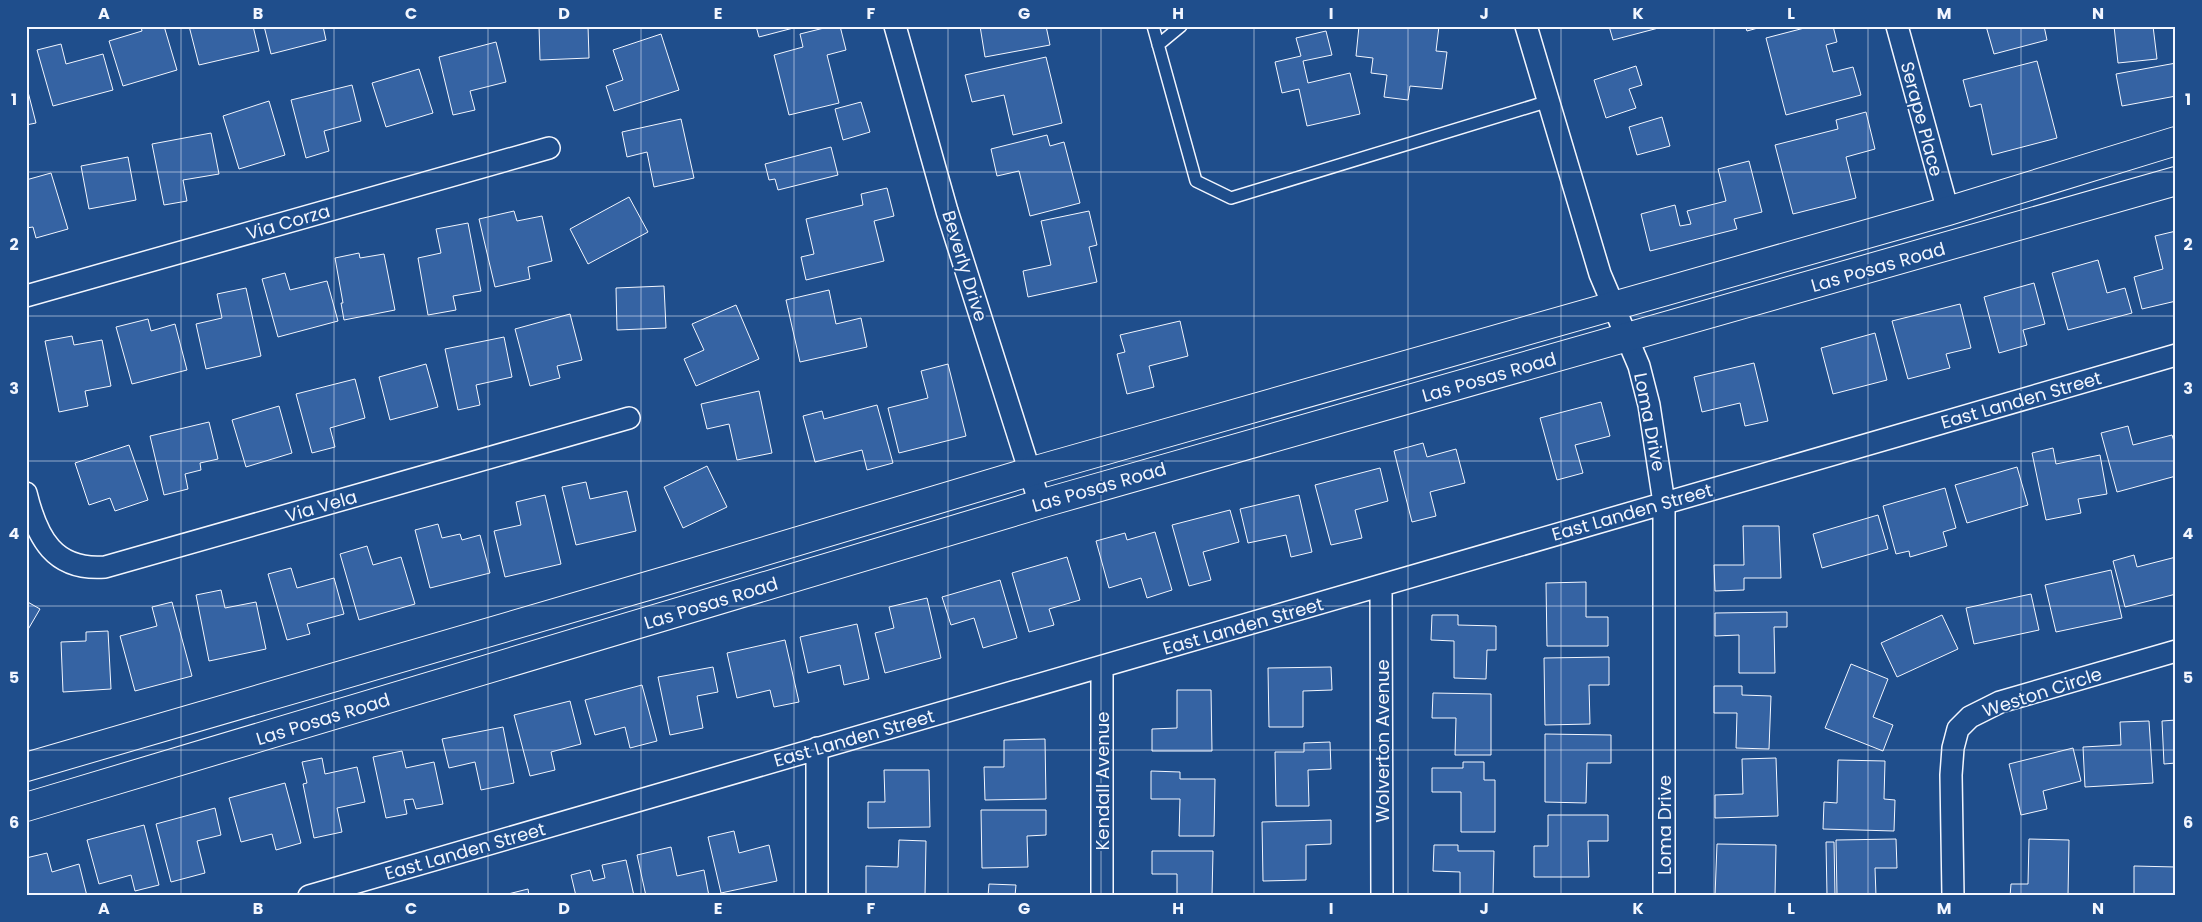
<svg xmlns="http://www.w3.org/2000/svg" width="2202" height="922" font-family="Poppins,sans-serif">
<style>
.building{fill:#3563a3;stroke:#f2f6ff}
.lines{fill:none;stroke-linecap:round;stroke-linejoin:round}
.lane-casing{stroke:#f2f6ff;stroke-width:14}
.street-casing{stroke:#f2f6ff;stroke-width:24}
.secondary-casing{stroke:#f2f6ff;stroke-width:30}
.lane{stroke:#1f4e8c;stroke-width:11}
.street{stroke:#1f4e8c;stroke-width:21}
.secondary{stroke:#1f4e8c;stroke-width:28}
.grid{fill:none;stroke:#f2f6ff;stroke-width:1;stroke-opacity:0.55}
.labels{text-anchor:middle;dominant-baseline:central;stroke-width:4;stroke-linejoin:round;paint-order:stroke}
.street-label{font-size:18px;fill:#f2f6ff;stroke:#1f4e8c}
.neatline{fill:none;stroke:#f2f6ff;stroke-width:2}
.grid-label{font-size:16px;text-anchor:middle;font-weight:bold;fill:#f2f6ff}
</style>
<rect width="100%" height="100%" fill="#1f4e8c"/>
<!-- building -->
<path class="building" d="M141,26h23l13,44 -54,16 -14,-45 33,-10z
M189,26h64l6,25 -60,14z
M264,26h59l3,14 -55,14z
M539,26h49l1,32 -49,2z
M756,26h45l-42,11z
M832,26h8l6,24 -19,5 12,48 -50,12 -15,-60 29,-8 -3,-13z
M980,26h66l4,19 -65,12z
M1359,26h80l-3,25 11,1 -5,37 -32,-3 -2,14 -24,-3 3,-22 -16,-2 2,-15 -17,-2z
M1609,26h57l-53,14z
M1745,26h20l-18,5z
M1812,26h21l4,16 -11,3 7,27 20,-5 8,28 -75,20 -20,-77z
M1986,26h58l3,14 -53,14z
M2114,26h39l4,33 -39,4z
M1326,31l6,24 -29,6 5,22 42,-10 10,41 -53,12 -8,-37 -17,4 -7,-31 26,-6 -5,-18z
M661,34l18,56 -65,21 -8,-25 17,-6 -10,-30z
M496,42l10,40 -36,9 5,19 -22,5 -14,-58z
M61,44l5,20 37,-10 10,36 -60,16 -16,-56z
M1046,57l16,66 -49,12 -9,-40 -32,7 -7,-27z
M2037,61l20,77 -65,17 -11,-51 -11,3 -7,-27z
M2176,63v33l-54,10 -6,-32z
M1636,66l6,19 -13,4 7,19 -30,10 -12,-38z
M419,69l14,44 -47,14 -14,-44z
M26,84l10,39 -10,2z
M352,85l9,36 -37,10 5,20 -23,7 -15,-58z
M269,101l16,54 -46,14 -16,-53z
M861,102l9,30 -27,8 -8,-31z
M1866,112l9,37 -29,8 10,41 -63,16 -18,-69 63,-16 -2,-9z
M1662,117l8,29 -33,9 -8,-28z
M681,119l13,59 -40,9 -7,-35 -20,5 -5,-25z
M211,133l8,41 -36,6 4,21 -23,4 -12,-61z
M1047,135l3,11 14,-4 16,61 -50,13 -11,-45 -22,5 -6,-27z
M831,147l7,28 -60,15 -3,-11 -6,1 -4,-16z
M128,157l8,43 -47,9 -8,-43z
M1749,161l13,51 -28,7 3,10 -87,22 -9,-37 34,-9 5,21 11,-2 -4,-13 39,-10 -8,-32z
M51,173l17,56 -32,9 -3,-11 -7,1v-48z
M887,188l7,28 -20,5 10,40 -78,19 -5,-23 13,-3 -8,-35 57,-14 -2,-11z
M629,197l19,35 -60,32 -18,-35z
M514,211l3,10 25,-5 10,45 -24,6 2,12 -35,8 -16,-68z
M1089,211l8,34 -8,2 8,35 -69,15 -5,-26 28,-6 -10,-44z
M468,223l13,68 -28,5 3,14 -28,5 -10,-57 23,-5 -5,-24z
M2176,231v70l-34,8 -8,-32 29,-8 -8,-33z
M359,253l1,5 24,-4 11,56 -51,10 -3,-17h2l-8,-45z
M2098,260l9,33 18,-5 7,25 -64,17 -16,-57z
M285,273l5,17 37,-9 11,40 -60,16 -16,-58z
M2034,283l11,41 -22,6 4,15 -28,8 -15,-56z
M664,286l2,42 -49,2 -1,-42z
M246,288l15,68 -55,13 -10,-45 26,-6 -5,-24z
M829,290l7,34 25,-6 6,29 -67,15 -14,-62z
M1960,304l11,44 -25,6 4,14 -42,11 -16,-58z
M736,305l23,54 -63,27 -12,-27 20,-9 -12,-26z
M570,314l12,46 -25,6 3,12 -30,8 -15,-57z
M148,319l3,12 24,-7 12,46 -55,14 -16,-57z
M1180,321l8,35 -39,10 5,21 -27,7 -10,-40 8,-2 -5,-17z
M1875,333l12,47 -54,14 -12,-46z
M72,336l2,9 28,-5 9,46 -26,5 3,15 -29,6 -14,-71z
M504,337l8,40 -36,8 4,20 -22,5 -13,-61z
M1754,363l14,58 -23,5 -5,-23 -38,9 -8,-35z
M426,364l12,43 -48,13 -11,-43z
M948,364l18,72 -67,17 -11,-45 40,-10 -7,-27z
M355,379l10,39 -35,10 5,19 -23,6 -16,-59z
M759,391l13,62 -35,7 -8,-36 -22,5 -6,-25z
M1601,402l9,34 -35,9 8,28 -26,7 -17,-62z
M877,405l16,58 -26,7 -5,-20 -47,12 -12,-46 19,-5 2,8z
M279,406l13,47 -46,14 -14,-47z
M209,422l9,37 -18,4 1,7 -16,4 3,15 -24,6 -14,-59z
M2128,426l5,19 39,-10 4,13v28l-59,16 -16,-59z
M1423,443l4,14 29,-8 9,34 -35,9 6,24 -24,6 -18,-71z
M129,445l19,55 -33,11 -5,-13 -21,7 -14,-42z
M2053,448l3,16 44,-9 7,39 -29,5 3,14 -35,7 -14,-67z
M707,466l20,41 -44,21 -19,-41z
M2017,467l11,38 -61,18 -12,-38z
M1380,468l8,33 -33,9 7,28 -31,7 -16,-60z
M586,482l4,17 37,-8 9,40 -60,14 -14,-58z
M1945,488l11,40 -13,4 4,14 -37,11 -1,-6 -13,3 -13,-48z
M545,495l16,69 -56,13 -11,-46 27,-6 -5,-23z
M1299,495l13,57 -21,5 -5,-22 -38,8 -8,-34z
M1230,510l9,32 -36,10 8,28 -22,6 -17,-61z
M1878,515l10,34 -66,19 -9,-34z
M438,524l4,14 18,-4 2,6 18,-5 10,38 -60,15 -15,-58z
M1743,526h36l2,52h-37v12l-29,1 -1,-26h30z
M1155,532l17,58 -25,8 -6,-20 -32,10 -13,-47 29,-8 2,7z
M367,546l6,19 28,-8 14,47 -56,16 -19,-66z
M2134,555l3,12 39,-10v37l-51,13 -12,-46z
M1067,557l13,43 -31,9 5,16 -25,7 -17,-59z
M291,568l6,20 37,-10 10,36 -37,10 3,10 -23,6 -19,-66z
M2111,570l11,48 -66,14 -11,-47z
M1000,580l17,58 -34,10 -9,-30 -23,7 -9,-28z
M1586,582v35h22v29h-61l-1,-63z
M221,590l4,18 31,-6 10,47 -57,12 -13,-66z
M2031,594l8,36 -65,14 -8,-36z
M927,598l14,60 -56,15 -10,-40 19,-5 -5,-21z
M26,601l14,8 -14,24z
M172,602l20,74 -57,15 -15,-55 37,-10 -5,-19z
M1787,612v15h-13l1,46h-36v-38l-24,1v-23z
M1432,615h26v10l38,1v24h-9l-1,29 -32,-1v-37l-23,-1z
M1942,615l16,34 -61,28 -16,-34z
M857,624l12,55 -25,6 -4,-20 -32,8 -8,-36z
M108,631l3,58 -48,3 -2,-50 25,-1v-9z
M785,640l14,62 -25,5 -4,-17 -33,8 -10,-45z
M1609,657v28h-20l1,39 -45,1 -1,-67z
M1851,664l37,15 -15,38 20,8 -10,26 -58,-23z
M713,667l5,25 -21,4 6,32 -33,7 -12,-58z
M1331,667l1,23 -29,1v36h-34l-1,-59z
M642,685l15,56 -27,7 -5,-21 -30,8 -10,-35z
M1714,686h28v9l29,1 -2,53 -33,-1 1,-35h-23z
M1177,690h34l1,61h-60v-22l25,-1z
M1433,693l58,1v61h-36l1,-37h-24z
M570,701l11,43 -30,8 4,18 -25,6 -16,-61z
M2176,720v43l-12,1 -2,-43z
M2149,721l4,62 -68,4 -2,-40 38,-2 -1,-23z
M503,727l11,56 -33,7 -6,-28 -26,6 -7,-29z
M1545,734l66,1v28h-24l-1,40 -41,-1z
M1045,739l1,60 -61,1 -1,-33h20v-27z
M1330,742l1,27 -23,1 1,36h-33l-1,-54h29v-9z
M2073,748l8,33 -38,10 4,18 -26,6 -12,-51z
M402,751l4,17 28,-6 9,42 -27,5 -3,-10 -9,1 3,14 -21,4 -13,-61z
M322,758l3,16 32,-7 8,35 -28,6 5,24 -28,6 -11,-54 4,-1 -5,-21z
M1776,758l2,58 -63,2v-23l28,-1 -1,-35z
M1838,760l47,1 -1,38 11,1 -1,31 -71,-2 1,-27 13,1z
M1463,762h21v18h11v52h-34v-40h-29v-24h31z
M884,770h45l1,57 -62,1v-26h17z
M1151,771l29,1v7h35l-1,57h-35l1,-37h-29z
M285,783l16,60 -25,7 -4,-16 -31,8 -12,-44z
M215,808l6,27 -24,6 8,32 -34,9 -15,-58z
M981,810h65v25l-19,1 1,31 -46,1z
M1548,815h60v26h-20l1,36h-55v-31h14z
M1331,820v24l-25,1v35l-43,1 -1,-59z
M144,825l15,60 -24,6 -4,-16 -32,9 -12,-44z
M734,831l5,22 30,-8 8,36 -56,12 -13,-56z
M1896,839l1,29h-22l1,28h-39l-1,-56z
M2029,839l40,1 -1,56h-58l1,-12h17z
M899,840l27,1 -1,55h-59v-30l32,1z
M1826,842h8l1,53h-8z
M1717,844l59,1 -1,51h-60z
M1434,845h24v6h36l-1,45h-33v-24l-27,-1z
M671,847l6,29 27,-6 5,26h-63l-9,-41z
M1152,851h61l-1,45h-35v-22h-25z
M47,853l5,19 27,-8 8,32h-61v-38z
M626,860l8,36h-58l-5,-21 19,-5 3,11 12,-3 -3,-13z
M2134,866l42,1v29h-42z
M989,884l27,1 -1,11h-27z
M528,889l1,7h-25v-1z"/>
<g class="lines">
<defs>
<path id="lane" d="M1153,26l43,155 35,17 318,-97
M1158,45l23,-19"/>
<path id="street" d="M895,26l52,185 93,293
M1526,26l74,248 39,92 10,39 15,98v393
M1897,26l51,185
M26,296l523,-148
M26,493c11,45 28,78 79,74l524,-149
M1381,586l1,310
M309,896l1867,-541
M817,896v-148
M1102,896v-229
M1953,896l-2,-121 2,-27 5,-19 12,-12 30,-15 176,-51"/>
<path id="secondary" d="M26,767l649,-189 354,-106 919,-261 228,-70
M26,807l1014,-303 1136,-323"/>
</defs>
<!-- lane casing -->
<use href="#lane" class="lane-casing"/>
<!-- street casing -->
<use href="#street" class="street-casing"/>
<!-- secondary casing -->
<use href="#secondary" class="secondary-casing"/>
<!-- lane -->
<use href="#lane" class="lane"/>
<!-- street -->
<use href="#street" class="street"/>
<!-- secondary -->
<use href="#secondary" class="secondary"/>
</g>
<!-- grid -->
<path class="grid" d="M181,26v870M334,26v870M488,26v870M641,26v870M794,26v870M948,26v870M1101,26v870M1254,26v870M1408,26v870M1561,26v870M1714,26v870M1868,26v870M2021,26v870M26,172h2150M26,316h2150M26,461h2150M26,606h2150M26,750h2150"/>
<g class="labels">
<!-- street labels -->
<g class="street-label">
<text transform="translate(1922 119) rotate(75)">Serape Place</text>
<text transform="translate(288 222) rotate(-16)">Via Corza</text>
<text transform="translate(965 266) rotate(73)">Beverly Drive</text>
<text transform="translate(1878 267) rotate(-16)">Las Posas Road</text>
<text transform="translate(1489 377) rotate(-16)">Las Posas Road</text>
<text transform="translate(2021 400) rotate(-16)">East Landen Street</text>
<text transform="translate(1650 422) rotate(79)">Loma Drive</text>
<text transform="translate(1099 487) rotate(-16)">Las Posas Road</text>
<text transform="translate(321 506) rotate(-16)">Via Vela</text>
<text transform="translate(1632 512) rotate(-16)">East Landen Street</text>
<text transform="translate(711 603) rotate(-17)">Las Posas Road</text>
<text transform="translate(1243 626) rotate(-16)">East Landen Street</text>
<text transform="translate(2042 692) rotate(-18)">Weston Circle</text>
<text transform="translate(323 719) rotate(-17)">Las Posas Road</text>
<text transform="translate(854 738) rotate(-16)">East Landen Street</text>
<text transform="translate(1382 741) rotate(-90)">Wolverton Avenue</text>
<text transform="translate(1102 781) rotate(-90)">Kendall Avenue</text>
<text transform="translate(1664 825) rotate(-90)">Loma Drive</text>
<text transform="translate(465 851) rotate(-16)">East Landen Street</text>
</g>
</g>
<!-- border -->
<rect width="2202" height="922" fill="none" stroke="#1f4e8c" stroke-width="55"/>
<rect x="28" y="28" width="2146" height="866" class="neatline"/>
<g class="grid-label">
<text x="104" y="19">A</text>
<text x="258" y="19">B</text>
<text x="411" y="19">C</text>
<text x="564" y="19">D</text>
<text x="718" y="19">E</text>
<text x="871" y="19">F</text>
<text x="1024" y="19">G</text>
<text x="1178" y="19">H</text>
<text x="1331" y="19">I</text>
<text x="1484" y="19">J</text>
<text x="1638" y="19">K</text>
<text x="1791" y="19">L</text>
<text x="1944" y="19">M</text>
<text x="2098" y="19">N</text>
<text x="14" y="105">1</text>
<text x="2188" y="105">1</text>
<text x="14" y="250">2</text>
<text x="2188" y="250">2</text>
<text x="14" y="394">3</text>
<text x="2188" y="394">3</text>
<text x="14" y="539">4</text>
<text x="2188" y="539">4</text>
<text x="14" y="683">5</text>
<text x="2188" y="683">5</text>
<text x="14" y="828">6</text>
<text x="2188" y="828">6</text>
<text x="104" y="914">A</text>
<text x="258" y="914">B</text>
<text x="411" y="914">C</text>
<text x="564" y="914">D</text>
<text x="718" y="914">E</text>
<text x="871" y="914">F</text>
<text x="1024" y="914">G</text>
<text x="1178" y="914">H</text>
<text x="1331" y="914">I</text>
<text x="1484" y="914">J</text>
<text x="1638" y="914">K</text>
<text x="1791" y="914">L</text>
<text x="1944" y="914">M</text>
<text x="2098" y="914">N</text>
</g>
</svg>
